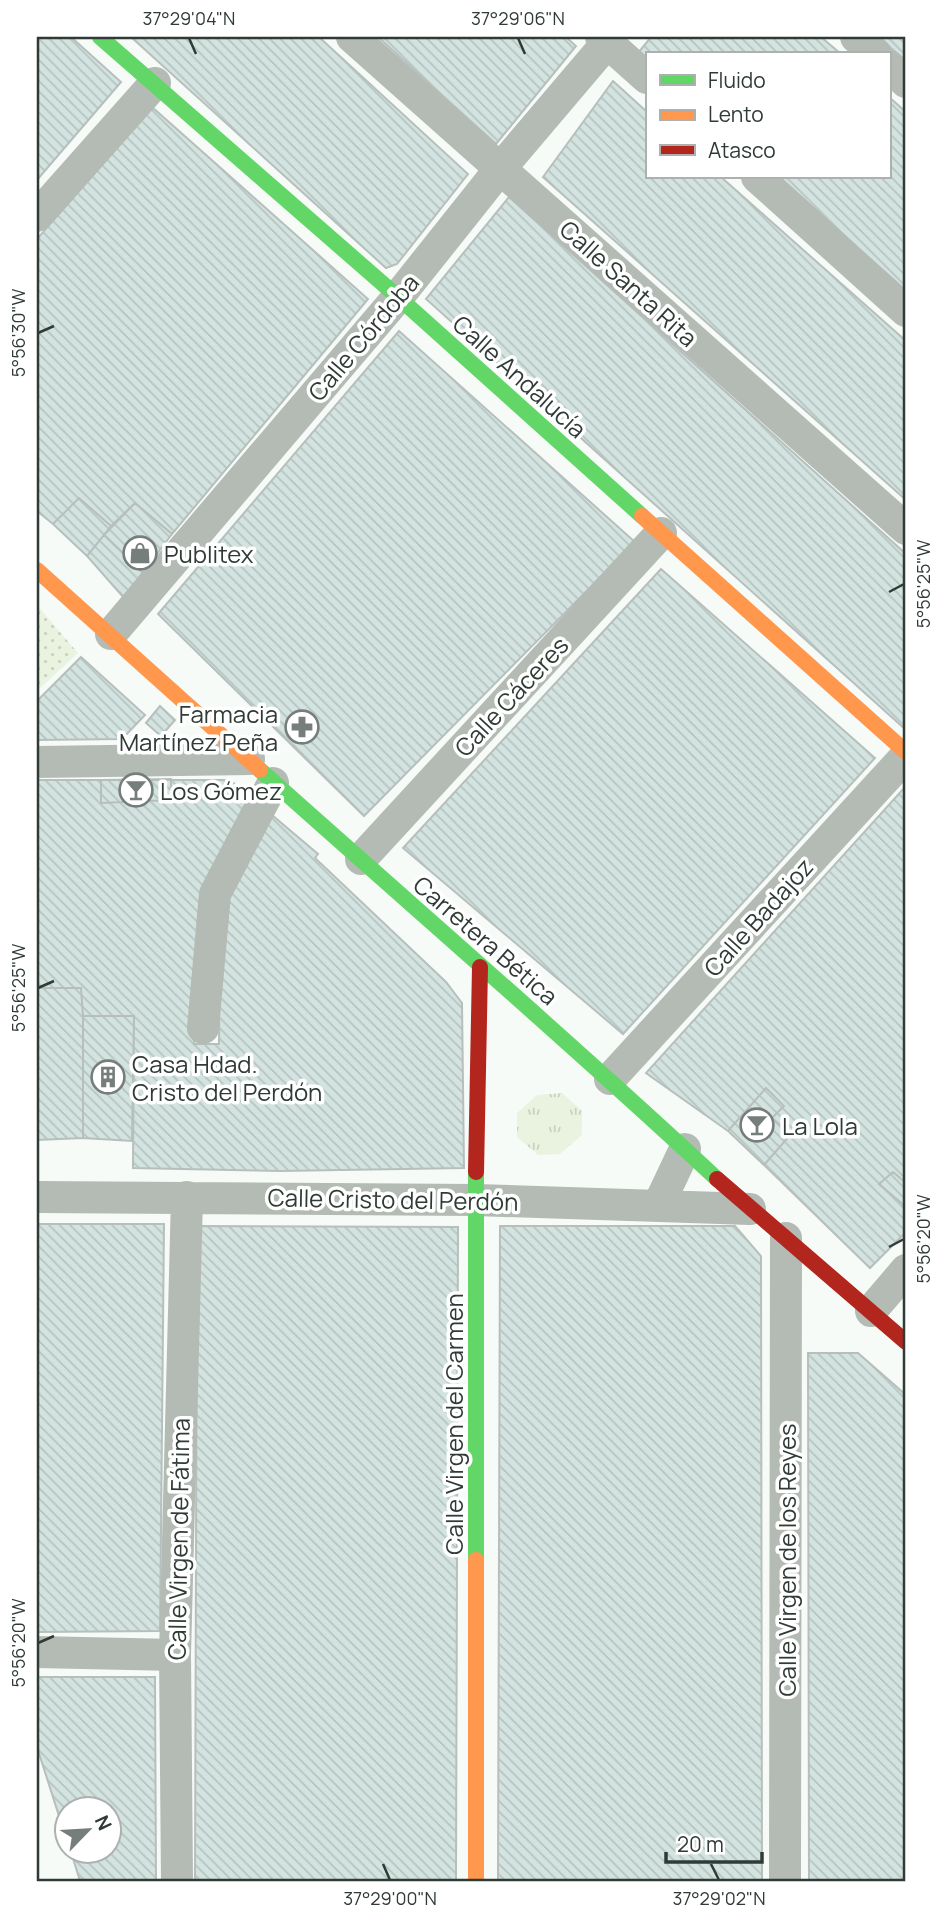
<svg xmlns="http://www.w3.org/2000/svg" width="943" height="1918" font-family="Manrope,sans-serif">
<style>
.grass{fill:url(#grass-tufts)}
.garden{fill:url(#garden-dots)}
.building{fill:url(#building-back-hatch);stroke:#b7bfbd;stroke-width:2}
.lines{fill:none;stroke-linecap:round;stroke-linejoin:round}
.street{stroke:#b4bab4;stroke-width:32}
.fast{stroke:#63d668;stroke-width:16}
.slow{stroke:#ff974d;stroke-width:16}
.jam{stroke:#b3261e;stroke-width:16}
.ticks{fill:none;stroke:#303b36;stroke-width:2.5}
.labels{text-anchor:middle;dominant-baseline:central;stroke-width:7;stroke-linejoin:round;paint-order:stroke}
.street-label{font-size:24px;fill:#303b36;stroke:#fff}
.poi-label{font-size:24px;fill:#303b36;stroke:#fff;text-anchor:start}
.neatline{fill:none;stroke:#303b36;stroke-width:2.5}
.ticks-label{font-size:18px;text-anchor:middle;fill:#303b36}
</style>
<defs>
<pattern id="grass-tufts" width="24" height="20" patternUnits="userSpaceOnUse" patternTransform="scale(1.75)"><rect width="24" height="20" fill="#eaf3df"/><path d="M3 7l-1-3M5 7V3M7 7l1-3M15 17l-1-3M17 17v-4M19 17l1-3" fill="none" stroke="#c9d1c0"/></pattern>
<pattern id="garden-dots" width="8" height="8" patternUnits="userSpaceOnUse" patternTransform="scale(1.75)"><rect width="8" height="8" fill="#eaf3df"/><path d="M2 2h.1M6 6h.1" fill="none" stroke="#c9d1c0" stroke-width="1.8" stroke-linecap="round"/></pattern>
<pattern id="building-back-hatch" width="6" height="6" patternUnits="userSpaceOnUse" patternTransform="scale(1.75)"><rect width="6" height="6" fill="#d3e3e0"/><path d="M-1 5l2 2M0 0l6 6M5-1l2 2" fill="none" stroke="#b5c4c1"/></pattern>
</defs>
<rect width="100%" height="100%" fill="#f6fbf8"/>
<!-- grass -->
<path class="grass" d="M562,1093l20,18v24l-22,19 -22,1 -21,-18v-24l20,-18z"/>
<!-- garden -->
<path class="garden" d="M37,605l41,48 -41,38z"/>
<!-- building -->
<path class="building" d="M37,37h34l50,45 -84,98z
M131,37h188l149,137 -71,90 -11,4z
M378,37h188l10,9 -80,98z
M651,37h170l20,17h-194v24l-17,-15z
M878,37h28v24z
M613,81l34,31v65h74l185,164v159l-363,-323z
M889,97l17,15v190l-145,-125h128z
M152,107l216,192 -196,235 -37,-31 -24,23 -32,-28 -26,26 -16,-13v-272z
M509,197l397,357v176l-480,-431z
M399,331l236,211 -271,274 -206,-202z
M79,498l32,28 -24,30 -34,-32z
M135,503l37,31 -29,38 -39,-37z
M104,535l39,37 -20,25 -36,-41z
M661,569l214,189 -252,276 -220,-186z
M81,657l64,58 -23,24 -85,1v-39z
M160,706l15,14 -14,16 -15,-13z
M171,779v21l-70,3v-23z
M37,780h193l20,17 -45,89 -11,158h25l1,-134 52,-95 46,39 -3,4 131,124 16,21 2,165 -184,3 -147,-3 1,-152h-51l-2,-28h-44z
M905,787l1,396 -13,-11 -14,12 27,23v25l-36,36 -106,-103 27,-31 -19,-16 12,-12 -18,-18 -38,43 -82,-58z
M37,988h44l2,28v122l-46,2z
M83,1016h51l-2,125 -49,-3z
M766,1088l18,18 -12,12 19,16 -27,31 -36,-34z
M893,1172l13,11v24l-27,-23z
M37,1224h127l-4,407 -123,1z
M197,1226l261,1 -2,654h-261z
M500,1226h235l26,30 1,625h-264z
M808,1353h50l48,42v486h-97z
M37,1677h118l1,204h-76l-9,-29h37v-42h-42v28l-29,-91z"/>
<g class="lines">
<!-- street -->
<path class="street" d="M352,37l554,492
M601,37l46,41
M856,37l20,17
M889,66l17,16
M757,177l149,134
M37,216l118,-133
M111,634l287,-337 102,-128 112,-132
M37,762l212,-3
M361,859l300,-326
M203,1028l12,-134 58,-111
M610,1079l296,-323
M37,1197l439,3 274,9
M659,1204l26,-55
M871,1311l35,-41
M37,1652l138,3
M177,1881l-2,-226 12,-458
M785,1881l1,-643"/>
<!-- fast -->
<path class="fast" d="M100,37l298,260 244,219
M260,770c152,136 308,270 457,409
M476,1560v-388"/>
<!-- slow -->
<path class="slow" d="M642,516l264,236
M37,570l223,200
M476,1560v321"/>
<!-- jam -->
<path class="jam" d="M476,1172l4,-205
M717,1179l189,163"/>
</g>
<!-- ticks -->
<path class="ticks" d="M189,38l7,16M518,38l7,16M38,333l16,-7M889,592l15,-8M38,988l16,-7M889,1247l15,-8M38,1643l16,-7M383,1864l7,16M711,1864l8,16"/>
<!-- icons -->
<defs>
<symbol id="shop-ring" viewBox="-11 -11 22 22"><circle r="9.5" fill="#fff" stroke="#757e7a" stroke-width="1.5"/><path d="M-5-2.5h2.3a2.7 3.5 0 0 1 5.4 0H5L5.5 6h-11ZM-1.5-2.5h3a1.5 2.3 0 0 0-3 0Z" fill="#757e7a"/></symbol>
<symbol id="pharmacy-ring" viewBox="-11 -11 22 22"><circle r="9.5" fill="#fff" stroke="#757e7a" stroke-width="1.5"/><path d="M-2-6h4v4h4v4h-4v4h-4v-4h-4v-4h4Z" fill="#757e7a"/></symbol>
<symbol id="bar-ring" viewBox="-11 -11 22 22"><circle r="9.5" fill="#fff" stroke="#757e7a" stroke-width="1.5"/><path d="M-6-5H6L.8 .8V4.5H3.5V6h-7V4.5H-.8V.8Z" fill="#757e7a"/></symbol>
<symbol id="building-ring" viewBox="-11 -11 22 22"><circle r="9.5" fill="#fff" stroke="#757e7a" stroke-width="1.5"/><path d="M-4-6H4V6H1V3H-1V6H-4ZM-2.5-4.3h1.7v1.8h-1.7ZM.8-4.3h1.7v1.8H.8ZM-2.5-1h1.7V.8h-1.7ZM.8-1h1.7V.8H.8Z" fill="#757e7a"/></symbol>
</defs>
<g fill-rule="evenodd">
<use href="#shop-ring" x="121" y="534" width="38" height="38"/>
<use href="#pharmacy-ring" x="283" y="708" width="38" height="38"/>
<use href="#bar-ring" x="117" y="771" width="38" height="38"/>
<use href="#building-ring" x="89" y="1058" width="38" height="38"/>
<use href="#bar-ring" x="738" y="1106" width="38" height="38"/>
</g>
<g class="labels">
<!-- street labels -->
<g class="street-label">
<text transform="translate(629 283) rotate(42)">Calle Santa Rita</text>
<text transform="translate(363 337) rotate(-50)">Calle Córdoba</text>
<text transform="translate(520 376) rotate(42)">Calle Andalucía</text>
<text transform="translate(511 696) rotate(-47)">Calle Cáceres</text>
<text transform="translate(758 917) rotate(-48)">Calle Badajoz</text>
<text transform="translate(486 940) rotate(41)">Carretera Bética</text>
<text transform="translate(393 1199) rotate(1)">Calle Cristo del Perdón</text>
<text transform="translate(453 1424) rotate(-90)">Calle Virgen del Carmen</text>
<text transform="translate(178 1539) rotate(-89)">Calle Virgen de Fátima</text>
<text transform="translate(786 1560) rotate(-90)">Calle Virgen de los Reyes</text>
</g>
<!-- poi labels -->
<g class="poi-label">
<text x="164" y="553">Publitex</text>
<text x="278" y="713" text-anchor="end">Farmacia<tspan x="278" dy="28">Martínez Peña</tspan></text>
<text x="160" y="790">Los Gómez</text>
<text x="132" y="1063">Casa Hdad.<tspan x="132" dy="28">Cristo del Perdón</tspan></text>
<text x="782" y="1125">La Lola</text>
</g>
</g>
<!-- border -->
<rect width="943" height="1918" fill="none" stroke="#ffffff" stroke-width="77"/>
<!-- legend -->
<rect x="646" y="52" width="245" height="126" fill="#ffffff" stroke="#acb1af" stroke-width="2"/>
<rect x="660" y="75" width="35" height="10" fill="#63d668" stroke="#acb1af" stroke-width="2"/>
<text x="708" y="88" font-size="21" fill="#303b36">Fluido</text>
<rect x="660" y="110" width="35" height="10" fill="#ff974d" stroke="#acb1af" stroke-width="2"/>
<text x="708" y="122" font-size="21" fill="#303b36">Lento</text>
<rect x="660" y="145" width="35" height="10" fill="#b3261e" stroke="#acb1af" stroke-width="2"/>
<text x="708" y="158" font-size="21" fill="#303b36">Atasco</text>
<!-- north arrow -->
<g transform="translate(88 1830) rotate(65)"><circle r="33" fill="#ffffff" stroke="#acb1af" stroke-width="2"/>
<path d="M0-5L12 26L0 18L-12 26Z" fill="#757e7a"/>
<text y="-10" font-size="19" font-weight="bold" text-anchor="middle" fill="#303b36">N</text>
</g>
<!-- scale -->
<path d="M666 1852v10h96v-10" fill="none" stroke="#303b36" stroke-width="3.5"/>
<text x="677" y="1852" font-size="21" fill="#303b36" stroke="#ffffff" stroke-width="5" paint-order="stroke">20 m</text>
<rect x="38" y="38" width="866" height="1842" class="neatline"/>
<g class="ticks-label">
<text x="189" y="25">37°29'04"N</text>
<text x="518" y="25">37°29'06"N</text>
<text transform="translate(19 333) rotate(-90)" y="6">5°56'30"W</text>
<text transform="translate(924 584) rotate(-90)" y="6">5°56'25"W</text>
<text transform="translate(19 988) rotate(-90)" y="6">5°56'25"W</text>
<text transform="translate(924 1239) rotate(-90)" y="6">5°56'20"W</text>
<text transform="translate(19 1643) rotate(-90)" y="6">5°56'20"W</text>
<text x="390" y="1905">37°29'00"N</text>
<text x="719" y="1905">37°29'02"N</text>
</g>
</svg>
